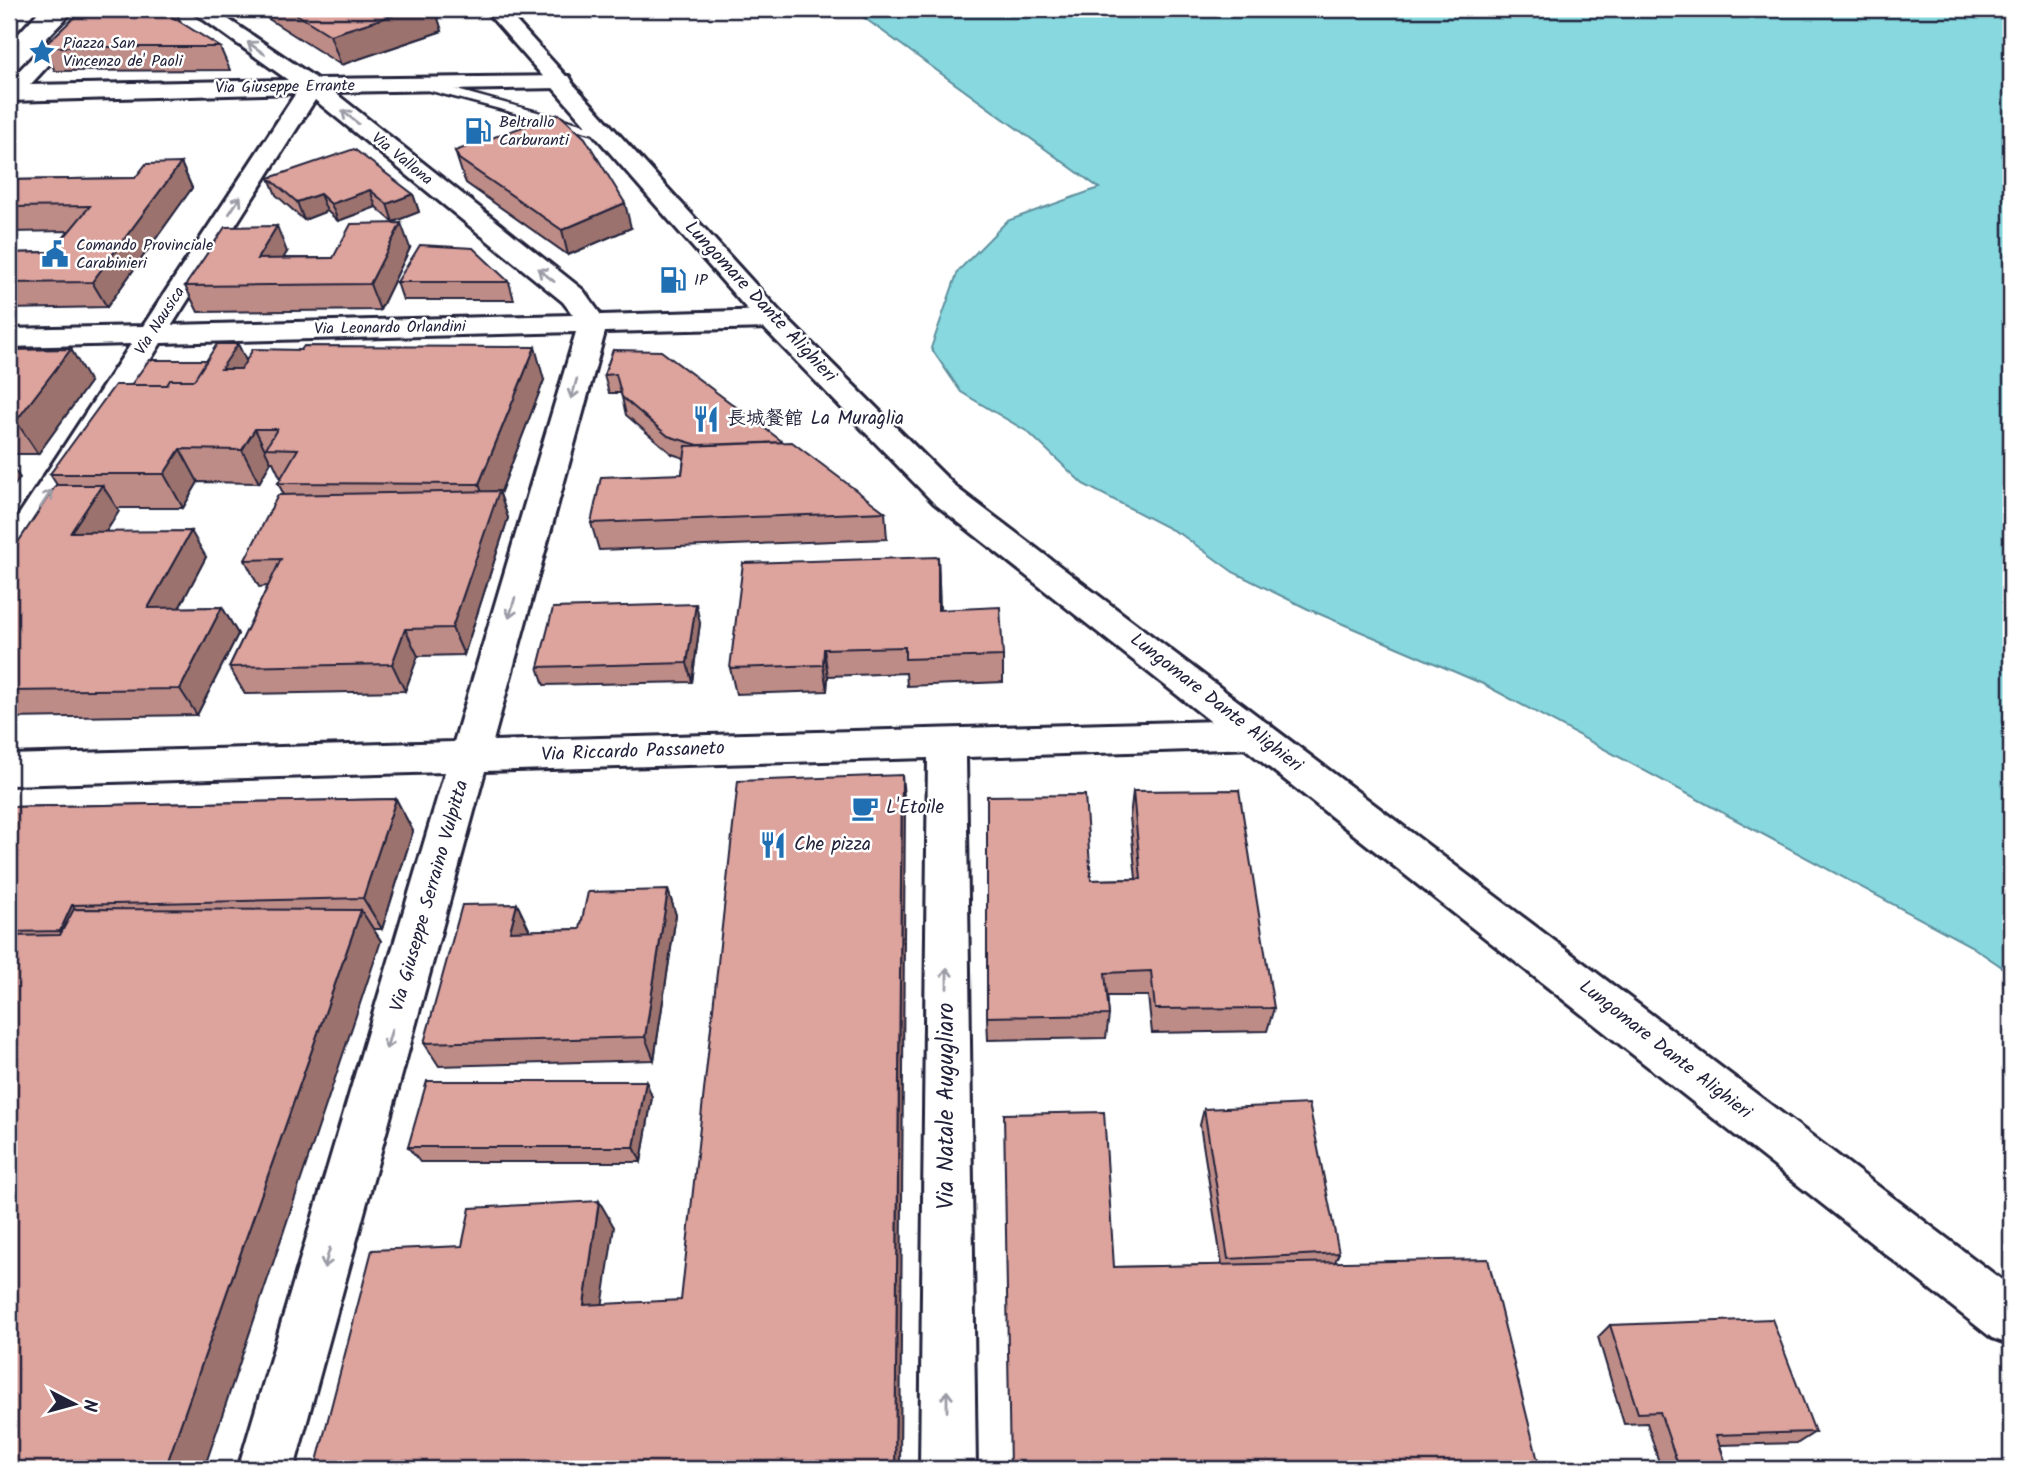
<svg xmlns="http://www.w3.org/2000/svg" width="2020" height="1478" font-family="Kalam,'LXGW WenKai TC',sans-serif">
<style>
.water{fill:#87d8df;stroke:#5f8f9d;stroke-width:2}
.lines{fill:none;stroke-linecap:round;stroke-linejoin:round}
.lane-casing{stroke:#22223b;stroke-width:5}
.street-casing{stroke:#22223b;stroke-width:6}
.secondary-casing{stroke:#22223b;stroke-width:6}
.lane{fill:#fff;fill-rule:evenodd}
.street{fill:#fff;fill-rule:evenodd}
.secondary{fill:#fff;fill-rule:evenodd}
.wall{fill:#be8c87;stroke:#22223b;stroke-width:2}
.shaded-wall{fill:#9b726e;stroke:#22223b;stroke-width:2}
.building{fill:#dda39d;stroke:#22223b;stroke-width:2}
.oneway{stroke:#9c9ca7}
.labels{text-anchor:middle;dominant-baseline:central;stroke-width:5;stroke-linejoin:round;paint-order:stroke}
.far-poi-label{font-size:16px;fill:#22223b;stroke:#fff;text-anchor:start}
.far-street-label{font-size:16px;fill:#22223b;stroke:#fff}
.street-label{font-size:19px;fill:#22223b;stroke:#fff}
.poi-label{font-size:19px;fill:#22223b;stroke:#fff;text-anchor:start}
.near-street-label{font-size:23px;fill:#22223b;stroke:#fff}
</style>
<rect width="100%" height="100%" fill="#fff"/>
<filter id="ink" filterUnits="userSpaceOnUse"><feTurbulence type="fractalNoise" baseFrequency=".0143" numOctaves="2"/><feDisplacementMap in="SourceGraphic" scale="14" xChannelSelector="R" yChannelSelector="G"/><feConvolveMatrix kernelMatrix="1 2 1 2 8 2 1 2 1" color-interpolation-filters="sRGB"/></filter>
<g filter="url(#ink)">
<!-- water -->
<path class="water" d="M852,9h1159v964l-40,-27 -488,-262 -175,-75 -75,-37 -51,-37 -99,-51 -55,-52 -67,-40 -30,-44 27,-77 49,-50 92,-33z"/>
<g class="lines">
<defs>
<path id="lane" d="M416,81h8l190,52 -12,3 -186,-49z"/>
<path id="street" d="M15,9h22l-20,22 -8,1v-17z
M79,9h21l-70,76 258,-5 -99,-71h24l104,70 252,-3 3,5 -3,5 -8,2 -227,4 249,198 18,25 170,-5 10,3 4,6 -4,6 -10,3 -166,4 -112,409 763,-21 14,4 5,10 -5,10 -14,4 -290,9 10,712h-56l8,-711 -443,13 -191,698h-56l207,-697 -436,13v-30l445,-13 122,-410 -415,11 -140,221 -12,3v-37l122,-186 -122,3v-18l134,-3 153,-233 -287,8v-20zM315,100l248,202 10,13 -401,10z"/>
<path id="secondary" d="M484,9h21l276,304 177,176 1053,798v58l-19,-7 -1058,-835 -173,-178z"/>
</defs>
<!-- lane casing -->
<use href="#lane" class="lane-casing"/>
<!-- street casing -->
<use href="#street" class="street-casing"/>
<!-- secondary casing -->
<use href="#secondary" class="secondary-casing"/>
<!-- lane -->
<use href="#lane" class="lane"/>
<!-- street -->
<use href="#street" class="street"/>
<!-- secondary -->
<use href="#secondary" class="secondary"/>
</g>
<!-- wall -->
<path class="wall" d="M253,9h182l7,22 -101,34z
M43,47h177l10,23 -175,1z
M455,151l176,77 -63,27 -102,-72 -3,-7z
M181,163l11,25 -85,119 -98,2v-56l43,-1 17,-21 -60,1v-52l126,-2z
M269,178l144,16 6,18 -26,10 -17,-15 -38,14 -11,-10 -23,9 -28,-25z
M410,248l-30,62 -182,2 -13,-26 102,-34 -4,6h50z
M397,282h112l5,18h-111z
M9,350l81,32 -52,72h-29z
M613,350l170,92 102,70 2,27 -288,11 -8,-27 91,-49 2,-16 -12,-4 -46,-39 -5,-22h-12l-5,-18z
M246,361l298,19 -44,114 8,24 -44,137 -46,1 -13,35 -160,3 -16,-27 39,-81 -9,1 -14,-27 39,-65 -6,-12 3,-4 -8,-17h-2l-12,21 -61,-1 -15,26h-67l3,3 -13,21 100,25 -27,51 43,-1 16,27 -41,81 -188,3v-162l48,-71 -7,-11 81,-89z
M938,557l2,53 63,46v26l-96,4 -1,-13 -78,3 -1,15 -91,3 -6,-26z
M700,623l-8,59 -148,3 -6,-18z
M1133,791l141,217 -7,23 -115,2 -4,-37h-41l2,19 -3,23 -118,2 -1,-23 104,-137 45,-1 -6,-62z
M396,799l17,32 -31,98h-9l8,12 -372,528v-662z
M668,890l8,25 -22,145 -215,6 -15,-23 93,-139 12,25 -1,2 52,-2z
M646,1081l6,16 -11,65h-221l-12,-15z
M1204,1109l135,144 -4,9 -325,207 104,-202 108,-2 -22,-140z
M1610,1325l205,107 -17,11 -78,2 5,16 -13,8h-51l-14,-46 -23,1 -26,-87z"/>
<!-- shaded-wall -->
<path class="shaded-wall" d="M169,9h6l8,18 -17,-14z
M413,9h22l7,22 -101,34 -11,-30z
M181,163l11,25 -85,119 -15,-25z
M370,190l6,17 -38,14 -7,-17z
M320,194l7,17 -23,9 -7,-18z
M413,194l6,18 -26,10 -6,-18z
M625,203l6,25 -63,27 -6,-25z
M401,223l9,25 -30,62 -10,-26z
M277,226l10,26 -19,32 -11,-25z
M238,344l16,33 -55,16z
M535,347l9,33 -44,114 8,24 -44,137 -12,-27 38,-112 -11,-32z
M71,349l19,33 -52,72 -22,-33z
M255,429l16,33 -12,21 -17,-33z
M180,449l18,33 -15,26 -19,-34z
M9,462l11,16 -11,15z
M102,485l17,26 -30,48 -18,-27z
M191,531l15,26 -41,78 -17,-27z
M938,557l1,27 1,52 -2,-26z
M696,604l4,19 -8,59 -5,-19z
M222,607l16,27 -41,81 -17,-26z
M405,629l13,27 -13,35 -13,-27z
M824,649l4,27 -1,15 -4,-26z
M902,775l3,32 -5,662h-5z
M396,799l17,32 -31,98 -19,-31z
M668,890l8,25 -22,145 -9,-23z
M517,904l12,25 -7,27 -12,-25z
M72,905l28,31 -12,26 -28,-31z
M361,910l20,31 -177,528h-39z
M646,1081l6,16 -11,65 -7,-15z
M599,1201l15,26 -15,101 -15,-23z"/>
<!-- building -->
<path class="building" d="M83,9h86l-3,4 54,34h-177z
M288,9h125l-83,26z
M559,114l26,24 40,65 -63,27 -103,-71 -4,-8z
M354,149l59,45 -26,10 -17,-14 -39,14 -11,-10 -23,8 -28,-24z
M181,163l-89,119 -83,1v-30l43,-1 38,-46 -81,1v-27l126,-2 11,-14z
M401,223l-31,61 -185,2 40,-59 52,-1 -20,33 76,-1 18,-34z
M420,245l53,3 36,34h-112z
M217,344h21l-17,25h20l12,-20 48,1 3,-4 231,1 -56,137 -201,-1 20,-34 -32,-1 11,-19h-22l-13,21 -62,-1 -16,25h-114l65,-89h52l3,-5h24z
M71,349l-55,72h-7v-71z
M613,350l48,1 122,91 -85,3 -30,-9 -46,-39 -6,-23 -12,1z
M149,360h58l-13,20h-24l-3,5h-36z
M792,442l93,70 -294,11 10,-46 81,-3 4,-28z
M56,485h46l-31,47 120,-1 -43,77 74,-1 -42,82 -171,2v-135z
M499,491l-47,137 -47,1 -13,35 -163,3 52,-108 -36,1 33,-65z
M938,557v53l62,-3 3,49 -98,3v-12l-81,2 -1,16 -93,3 13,-105z
M696,604l-9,59 -149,4 15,-59z
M902,775l-7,694h-580l57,-219 90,-4 8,-38 129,-7 -15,104 97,-5 57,-519z
M1239,790l35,218 -119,1 -4,-38 -46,2 4,42 -122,2v-221l98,-1 6,85 50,-1 -8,-88z
M396,799l-33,99 -291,7 -12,26 -51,1v-125z
M668,890l-23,147 -221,6 38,-138 55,-1 -7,27 70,-2 8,-37z
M74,909l287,1 -196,559h-156v-533l51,-1z
M427,1081h219l-12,66h-226z
M1309,1104l30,149 -111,6 -24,-150z
M1104,1112l10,155 374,-8 52,210h-530l-6,-355z
M1772,1319l43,113 -99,3 9,26 -48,1 -17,-50 -22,1 -28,-88z"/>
<!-- one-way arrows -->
<defs><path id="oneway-shaft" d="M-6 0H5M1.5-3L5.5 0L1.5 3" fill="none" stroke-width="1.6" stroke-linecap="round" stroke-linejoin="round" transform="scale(1.75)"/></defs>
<g class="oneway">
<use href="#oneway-shaft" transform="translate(256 48) rotate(-145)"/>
<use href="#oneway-shaft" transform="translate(350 117) rotate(-141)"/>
<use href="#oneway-shaft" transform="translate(235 205) rotate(-57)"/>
<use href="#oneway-shaft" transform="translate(546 275) rotate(-141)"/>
<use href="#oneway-shaft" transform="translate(574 389) rotate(106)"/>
<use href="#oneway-shaft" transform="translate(46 499) rotate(-57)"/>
<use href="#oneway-shaft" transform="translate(512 608) rotate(106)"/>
<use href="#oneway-shaft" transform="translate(947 978) rotate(-90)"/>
<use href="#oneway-shaft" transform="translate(389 1039) rotate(106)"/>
<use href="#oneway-shaft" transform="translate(327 1258) rotate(106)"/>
<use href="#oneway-shaft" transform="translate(947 1401) rotate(-90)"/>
</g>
</g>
<!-- icons -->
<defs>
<symbol id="sight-bare" viewBox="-9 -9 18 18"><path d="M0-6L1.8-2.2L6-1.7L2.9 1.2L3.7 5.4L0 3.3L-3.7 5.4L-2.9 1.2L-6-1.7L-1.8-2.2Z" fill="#1f6fb2" stroke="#fff" stroke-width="2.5" paint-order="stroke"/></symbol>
<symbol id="fuel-bare" viewBox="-9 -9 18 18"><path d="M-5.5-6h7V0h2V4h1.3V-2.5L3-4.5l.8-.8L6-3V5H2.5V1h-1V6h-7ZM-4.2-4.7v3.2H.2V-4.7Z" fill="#1f6fb2" stroke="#fff" stroke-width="2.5" paint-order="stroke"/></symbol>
<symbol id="civic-bare" viewBox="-9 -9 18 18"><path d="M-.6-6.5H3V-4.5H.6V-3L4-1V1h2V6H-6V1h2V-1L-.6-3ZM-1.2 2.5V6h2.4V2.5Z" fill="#1f6fb2" stroke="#fff" stroke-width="2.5" paint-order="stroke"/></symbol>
<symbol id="restaurant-bare" viewBox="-9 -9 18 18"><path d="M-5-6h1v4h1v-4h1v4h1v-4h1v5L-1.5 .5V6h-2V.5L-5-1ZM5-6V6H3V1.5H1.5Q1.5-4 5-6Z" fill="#1f6fb2" stroke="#fff" stroke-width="2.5" paint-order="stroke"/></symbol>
<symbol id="cafe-bare" viewBox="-9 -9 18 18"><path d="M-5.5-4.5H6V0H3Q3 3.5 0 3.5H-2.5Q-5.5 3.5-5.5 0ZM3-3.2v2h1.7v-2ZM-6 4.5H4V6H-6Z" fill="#1f6fb2" stroke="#fff" stroke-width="2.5" paint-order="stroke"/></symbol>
</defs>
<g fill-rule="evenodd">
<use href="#sight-bare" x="23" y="33" width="38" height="38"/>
<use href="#fuel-bare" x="459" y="112" width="38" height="38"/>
<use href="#civic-bare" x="36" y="235" width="38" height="38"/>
<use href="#fuel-bare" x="654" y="261" width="38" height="38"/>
<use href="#restaurant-bare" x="687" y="400" width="38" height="38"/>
<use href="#cafe-bare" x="846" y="789" width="38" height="38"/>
<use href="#restaurant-bare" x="754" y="826" width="38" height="38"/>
</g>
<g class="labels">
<!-- far-poi labels -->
<g class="far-poi-label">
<text x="63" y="43">Piazza San<tspan x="63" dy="18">Vincenzo de' Paoli</tspan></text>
<text x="499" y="122">Beltrallo<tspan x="499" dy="18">Carburanti</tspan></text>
<text x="76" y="245">Comando Provinciale<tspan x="76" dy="18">Carabinieri</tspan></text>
<text x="694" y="280">IP</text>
</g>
<!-- far-street labels -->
<g class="far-street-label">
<text transform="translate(285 87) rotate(-1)">Via Giuseppe Errante</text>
<text transform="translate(402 159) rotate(39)">Via Vallona</text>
<text transform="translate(160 321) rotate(-57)">Via Nausica</text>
<text transform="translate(390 328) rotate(-1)">Via Leonardo Orlandini</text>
</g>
<!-- street labels -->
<g class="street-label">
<text transform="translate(760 302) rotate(47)">Lungomare Dante Alighieri</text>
<text transform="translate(1216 703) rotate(38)">Lungomare Dante Alighieri</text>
<text transform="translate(633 752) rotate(-2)">Via Riccardo Passaneto</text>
<text transform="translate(430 896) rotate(-74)">Via Giuseppe Serraino Vulpitta</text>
<text transform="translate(1665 1050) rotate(38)">Lungomare Dante Alighieri</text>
</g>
<!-- poi labels -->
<g class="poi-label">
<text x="727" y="419">長城餐館 La Muraglia</text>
<text x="886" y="808">L'Etoile</text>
<text x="794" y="845">Che pizza</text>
</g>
<!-- near-street labels -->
<g class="near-street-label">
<text transform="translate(947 1106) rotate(-90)">Via Natale Augugliaro</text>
</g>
</g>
<!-- margin -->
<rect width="2020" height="1478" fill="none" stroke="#fff" stroke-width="35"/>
<rect x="18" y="18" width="1985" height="1443" fill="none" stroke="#22223b" stroke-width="2.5" filter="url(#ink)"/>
<!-- north arrow -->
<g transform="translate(74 1404) rotate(96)" stroke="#ffffff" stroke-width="5" paint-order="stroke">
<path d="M0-5L12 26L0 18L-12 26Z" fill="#22223b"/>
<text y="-10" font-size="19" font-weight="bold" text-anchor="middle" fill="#22223b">N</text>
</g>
</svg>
